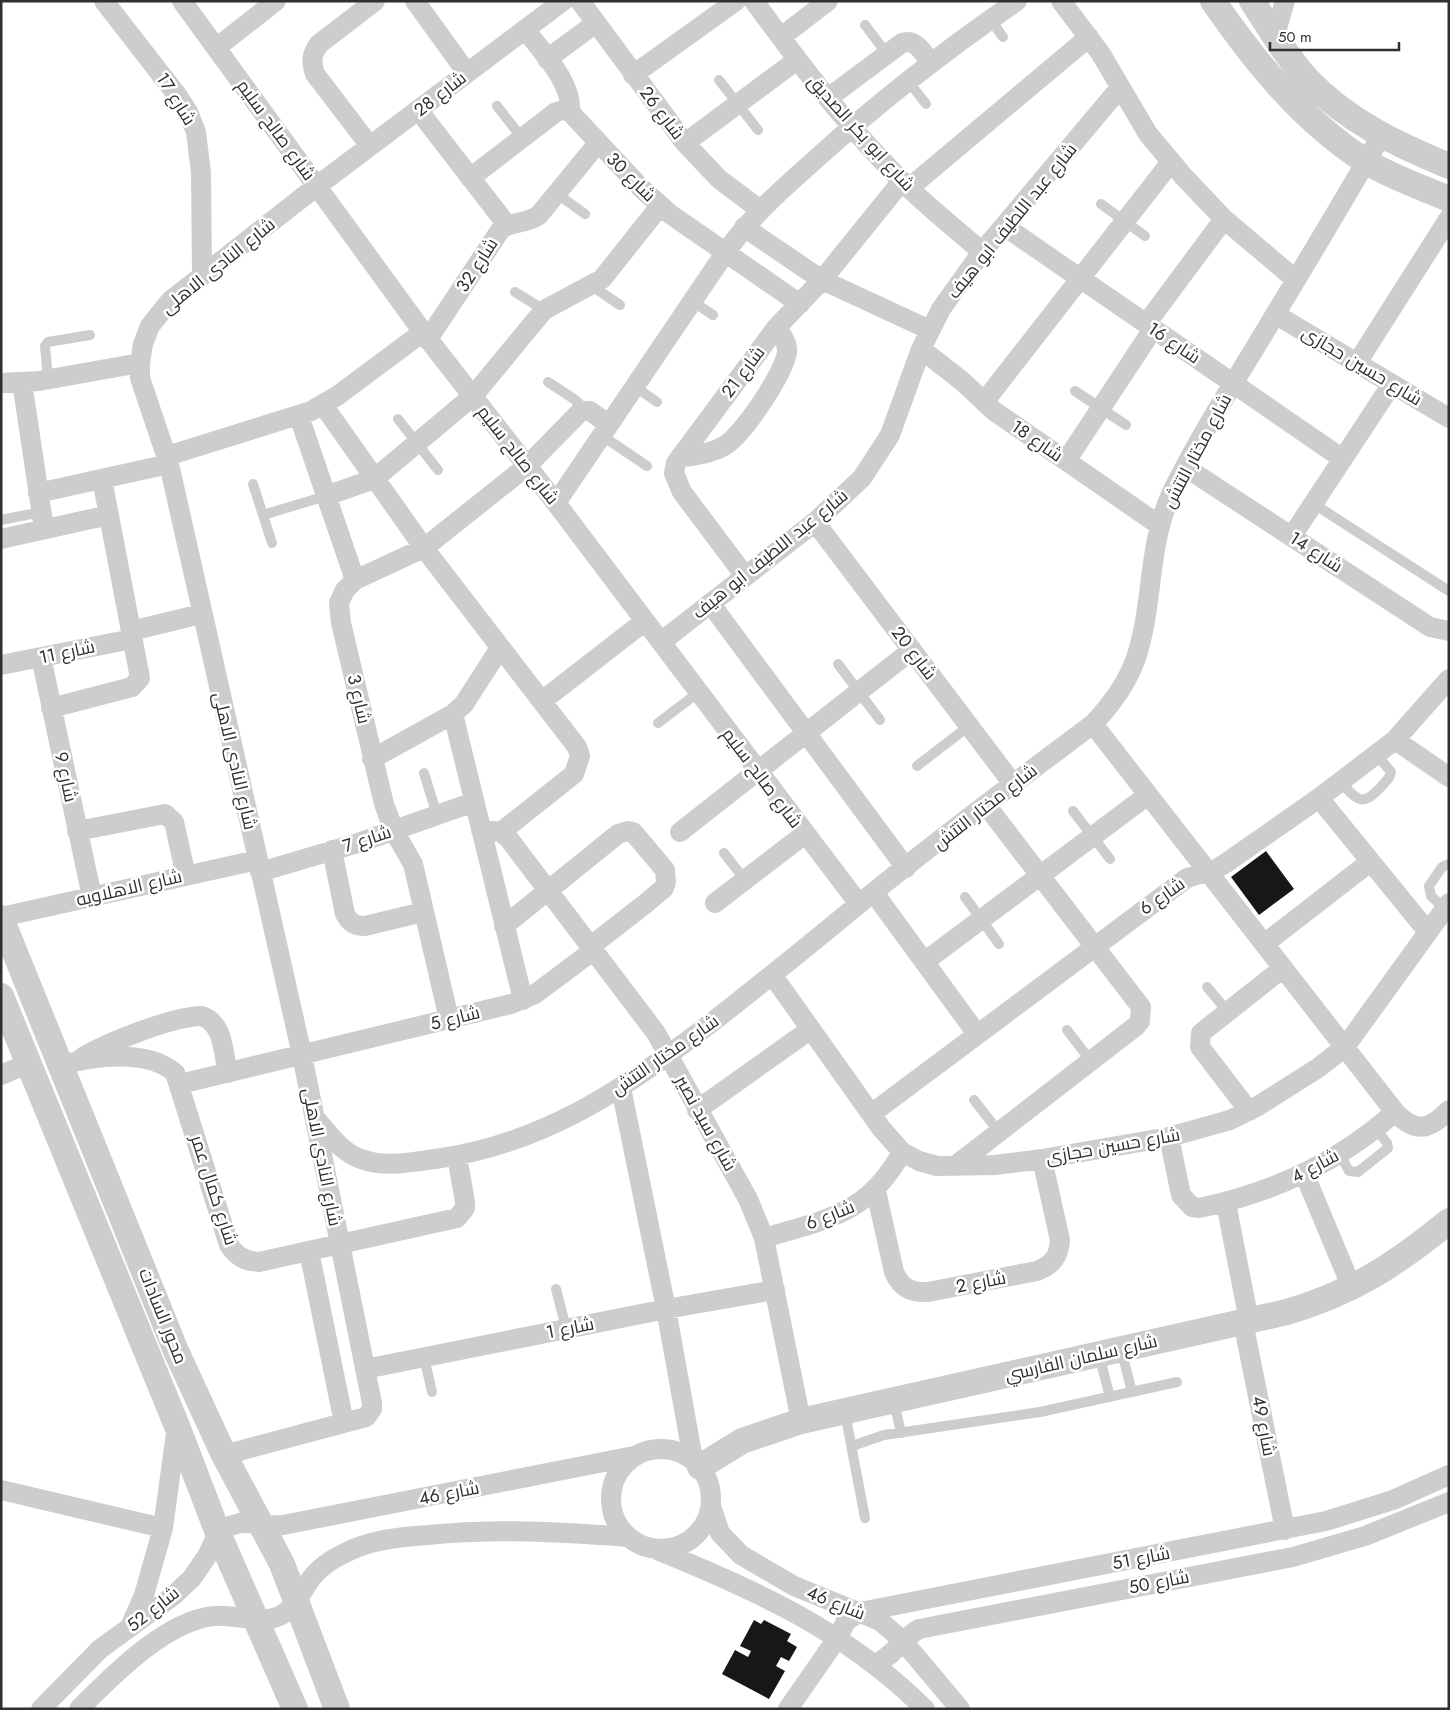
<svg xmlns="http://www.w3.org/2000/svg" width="1450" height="1710" font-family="Jost,Cairo,sans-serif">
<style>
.building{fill:#171717}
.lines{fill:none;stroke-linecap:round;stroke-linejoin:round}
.service{stroke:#cdcdcd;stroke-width:10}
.minor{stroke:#cdcdcd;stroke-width:20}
.tertiary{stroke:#cdcdcd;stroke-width:26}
.labels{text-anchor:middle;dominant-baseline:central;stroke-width:5;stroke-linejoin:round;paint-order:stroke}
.street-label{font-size:18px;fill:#303030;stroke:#fff}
</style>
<rect width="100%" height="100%" fill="#fff"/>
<!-- building -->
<path class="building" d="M1266,851l28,38 -35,26 -28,-38z
M754,1620l7,4 3,-4 27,14 -4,7 10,6 -8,14 -8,-4 -5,9 9,5 -16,28 -47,-25 13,-24 13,7 3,-6 -11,-5z"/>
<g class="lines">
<!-- service -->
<path class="service" d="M990,19l13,18
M865,25l22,29
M719,80l39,50
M908,81l18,23
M497,106l25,32
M556,193l29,21
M1101,204l44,32
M592,286l28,19
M515,292l29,18
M692,301l21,14
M48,379l-3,-33 3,-4 42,-7
M548,382l26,17 12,11
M634,386l23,16
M1075,391l51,34
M398,419l40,51
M601,435l46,31
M253,484l19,59
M1314,504l135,87
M263,515l63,-19
M1,520l40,-8
M838,664l42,56
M658,723l41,-31
M917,766l52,-40
M424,773l13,42
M1340,782c17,16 20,27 40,6 4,-5 10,-9 11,-16l-15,-18
M1073,811l37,48
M724,853l21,27
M965,897l34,47
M1445,909l-14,-13 -2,-10 13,-19 7,-3
M1207,987l21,25
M1067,1030l24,31
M974,1100l25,32
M1340,1154l9,17 9,1 30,-24 -1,-5 -11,-14
M556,1289l10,39
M1121,1349l11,43
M1099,1355l11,42
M424,1357l8,35
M894,1402l7,31
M845,1413l20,105
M852,1446l32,-11 156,-23 137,-30"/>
<!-- minor -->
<path class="minor" d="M104,1l73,94 11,17 8,20 5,41 1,102
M182,1l246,338 128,164 303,401
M415,1l52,72
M580,1l105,142 34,36 40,30
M754,1c48,66 98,132 156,188 23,22 48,42 72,63
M1061,1l40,53 47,80 36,43 40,42 72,61
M525,29c17,23 48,54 45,83
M1275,35l10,-34
M781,37l47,-36
M216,48l60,-47
M547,59l49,-36
M633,75l103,-74
M828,98l74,-55c14,-5 21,10 29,20
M419,111l88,114
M685,143l112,-83
M370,146l-55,-72c-4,-12 -4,-19 4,-30l56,-43
M470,178l86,-66 7,-2 7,2 72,77 28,25 130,90
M909,188l180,-151
M1004,226l339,233
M744,227l78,53 108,50
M1275,314l174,104
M1146,324l78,-105
M428,339l73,-110c12,-8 26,-5 38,-14l59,-72
M921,349l41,32 32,30 165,114
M1357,363l92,-145
M22,382l22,147
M1,383l38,-2 101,-18
M984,402l187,-240
M323,405l101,143 153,199 3,9 -6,18 -73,58
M299,416l56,164
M167,456l144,-45 26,-15 86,-64
M680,457c15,-1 30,-3 44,-11 18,-10 60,-72 63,-94 1,-9 -5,-17 -11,-24
M1066,461l87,-132
M1185,467l245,160 19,4
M38,493l131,-29
M326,496l48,-17 99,-83 71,-86 58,-31 58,-73
M556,503l169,-250c27,-38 58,-65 92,-95 63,-57 130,-109 200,-157
M815,522l198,262
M1292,536l100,-152
M1,539l108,-24
M745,576l-63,-84 -8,-19 2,-10 100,-135 46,-48 80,-99
M710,603l196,265
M131,631l70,-17
M661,642l154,-120 47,-44 28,-43 31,-86 20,-40 41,-57 137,-163
M41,657l51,240
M1,665l131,-26
M542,701l103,-80
M51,708l81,-21 8,-9 -38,-199
M453,714l70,286
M1093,724l302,388c20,21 34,19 54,-2
M1395,740l54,37
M372,759l81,-45 11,-10 36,-56
M1319,798l109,134
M481,830l20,2 8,7 147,194 92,166 16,39 37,183
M77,831l88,-17 9,8 12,54
M680,832l232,-182
M332,850l13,64c5,9 10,12 20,12l58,-14
M260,872l98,-29 116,-41
M874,893l103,141
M715,903l90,-69
M1,917l256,-57
M504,926l114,-92 10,-3 5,1 32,38 1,12 -2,6 -19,16 -54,42
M1264,944l106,-82
M924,962l224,-167
M773,976l108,152 21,24 17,9 18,5 58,-1 47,-6 127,-22 61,-17 28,-14 60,-38 27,-21 104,-144
M449,1019l-36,-155 -19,-33 -10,-27 -43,-181 -2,-20 6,-13 10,-10 69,-32 103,-82 54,-55h9l18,13
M83,1057c26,-15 88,-40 118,-41 23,6 22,37 27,57
M62,1065c33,-9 86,-16 113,8l54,172c8,12 16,16 30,17l198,-44 8,-10v-6l-8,-46
M1,1075l28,-12
M180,1084l331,-80 24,-10 59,-44
M621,1088l45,221 27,150
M697,1110l114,-81
M1249,1111l-49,-64 1,-14 82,-65
M871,1114l316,-236 29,-9 10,-6 93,-65 76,-58 54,-61
M316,1119c14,16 25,33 45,40 24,9 50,3 74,0 103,-14 182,-65 263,-126 55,-42 107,-85 161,-129 76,-62 155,-121 234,-180 18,-19 34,-40 43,-66 18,-54 11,-113 36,-166 24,-49 54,-97 83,-144 42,-70 85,-141 126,-212
M1169,1137l12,58 11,12 7,1c73,-15 140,-46 196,-96
M955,1166l181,-140 4,-5 1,-14 -155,-202
M1304,1173l48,115
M876,1191l18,81c7,16 17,21 34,20l109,-21c15,-6 22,-14 23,-31l-18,-81
M1226,1203l23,118
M764,1238c64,-19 104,-24 138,-86
M309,1251l35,172
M1243,1322l42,208
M365,1369l301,-60 109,-19
M611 1499a50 50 0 1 1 100 0a50 50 0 1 1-100 0Z
M224,1455l142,-38 6,-8v-6l-70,-348 -133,-591 -29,-86v-15l3,-19 7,-18 20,-25 147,-115 246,-185
M1,1490l162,38
M711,1506l9,27 21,22 53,31 86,35 22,19 58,69
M657,1550c101,41 189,81 268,159
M130,1627l14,-32 19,-67 14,-102
M875,1664c19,-8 26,-25 44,-35l374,-72 72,-21 84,-34
M41,1709l59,-60 73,-53 19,-18 15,-22 11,-23 8,-6 18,-5 19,4 20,-1 351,-69
M79,1709c33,-33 86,-88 135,-93 21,-2 43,8 63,1 20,-8 24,-27 37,-42 7,-8 17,-15 27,-20 27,-15 57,-18 87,-20 68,-7 133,-3 200,2
M788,1709l50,-72 8,-16 14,-9 466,-91 67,-21 56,-25"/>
<!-- tertiary -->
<path class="tertiary" d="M1213,1c42,61 89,119 152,160 26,16 56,26 84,38
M1252,1c17,26 34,55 55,78 40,42 89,65 142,87
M1,918l175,433 48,104 58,109 55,145
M1,996l176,430 41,107 77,176
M700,1467l42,-26 59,-20 486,-109c67,-20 108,-47 162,-91"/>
</g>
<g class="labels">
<!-- street labels -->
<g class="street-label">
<text transform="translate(440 94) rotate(-38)">شارع 28</text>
<text transform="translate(176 99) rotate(58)">شارع 17</text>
<text transform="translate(662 113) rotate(53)">شارع 26</text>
<text transform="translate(276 130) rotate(54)">شارع صالح سليم</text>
<text transform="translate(861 133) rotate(48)">شارع ابو بكر الصديق</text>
<text transform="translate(631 177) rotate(45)">شارع 30</text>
<text transform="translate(1012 221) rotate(-51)">شارع عبد اللطيف ابو هيف</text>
<text transform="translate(477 265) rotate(-57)">شارع 32</text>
<text transform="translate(218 266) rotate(-39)">شارع النادى الاهلى</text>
<text transform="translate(1174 343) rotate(34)">شارع 16</text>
<text transform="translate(1362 366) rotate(31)">شارع حسين حجازى</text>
<text transform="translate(743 372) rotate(-53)">شارع 21</text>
<text transform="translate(1037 441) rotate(35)">شارع 18</text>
<text transform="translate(1197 451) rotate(-62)">شارع مختار التتش</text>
<text transform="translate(518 455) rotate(52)">شارع صالح سليم</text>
<text transform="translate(1316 552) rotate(33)">شارع 14</text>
<text transform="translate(770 554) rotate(-39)">شارع عبد اللطيف ابو هيف</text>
<text transform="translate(67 652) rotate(-12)">شارع 11</text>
<text transform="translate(914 653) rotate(53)">شارع 20</text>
<text transform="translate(359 699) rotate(77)">شارع 3</text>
<text transform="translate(235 761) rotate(77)">شارع النادى الاهلى</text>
<text transform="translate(66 777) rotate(78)">شارع 9</text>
<text transform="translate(762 778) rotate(53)">شارع صالح سليم</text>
<text transform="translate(985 807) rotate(-38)">شارع مختار التتش</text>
<text transform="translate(367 839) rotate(-18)">شارع 7</text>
<text transform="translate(129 888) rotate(-13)">شارع الاهلاويه</text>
<text transform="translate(1162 896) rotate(-35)">شارع 6</text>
<text transform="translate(455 1018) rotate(-14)">شارع 5</text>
<text transform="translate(665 1055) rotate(-35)">شارع مختار التتش</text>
<text transform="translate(706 1123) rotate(61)">شارع سيد نصير</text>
<text transform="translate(1113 1146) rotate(-10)">شارع حسين حجازى</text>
<text transform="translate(322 1157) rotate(79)">شارع النادى الاهلى</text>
<text transform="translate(1315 1166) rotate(-28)">شارع 4</text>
<text transform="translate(214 1190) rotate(72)">شارع كمال عمر</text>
<text transform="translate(830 1215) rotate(-22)">شارع 6</text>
<text transform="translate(981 1282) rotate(-11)">شارع 2</text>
<text transform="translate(163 1316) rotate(68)">محور السادات</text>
<text transform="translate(570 1328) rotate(-11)">شارع 1</text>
<text transform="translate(1081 1358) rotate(-13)">شارع سلمان الفارسي</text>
<text transform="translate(1264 1426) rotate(79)">شارع 49</text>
<text transform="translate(449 1493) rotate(-11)">شارع 46</text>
<text transform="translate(1141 1558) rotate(-11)">شارع 51</text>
<text transform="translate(1159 1582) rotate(-11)">شارع 50</text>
<text transform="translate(836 1603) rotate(22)">شارع 46</text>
<text transform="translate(153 1609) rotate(-38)">شارع 52</text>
</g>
</g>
<!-- border -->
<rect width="1450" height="1710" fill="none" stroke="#303030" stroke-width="5"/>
<!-- scale -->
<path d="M1270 42v8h129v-8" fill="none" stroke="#303030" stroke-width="2.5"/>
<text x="1278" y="42" font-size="15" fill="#303030" stroke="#ffffff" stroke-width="4" paint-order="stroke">50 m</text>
</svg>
